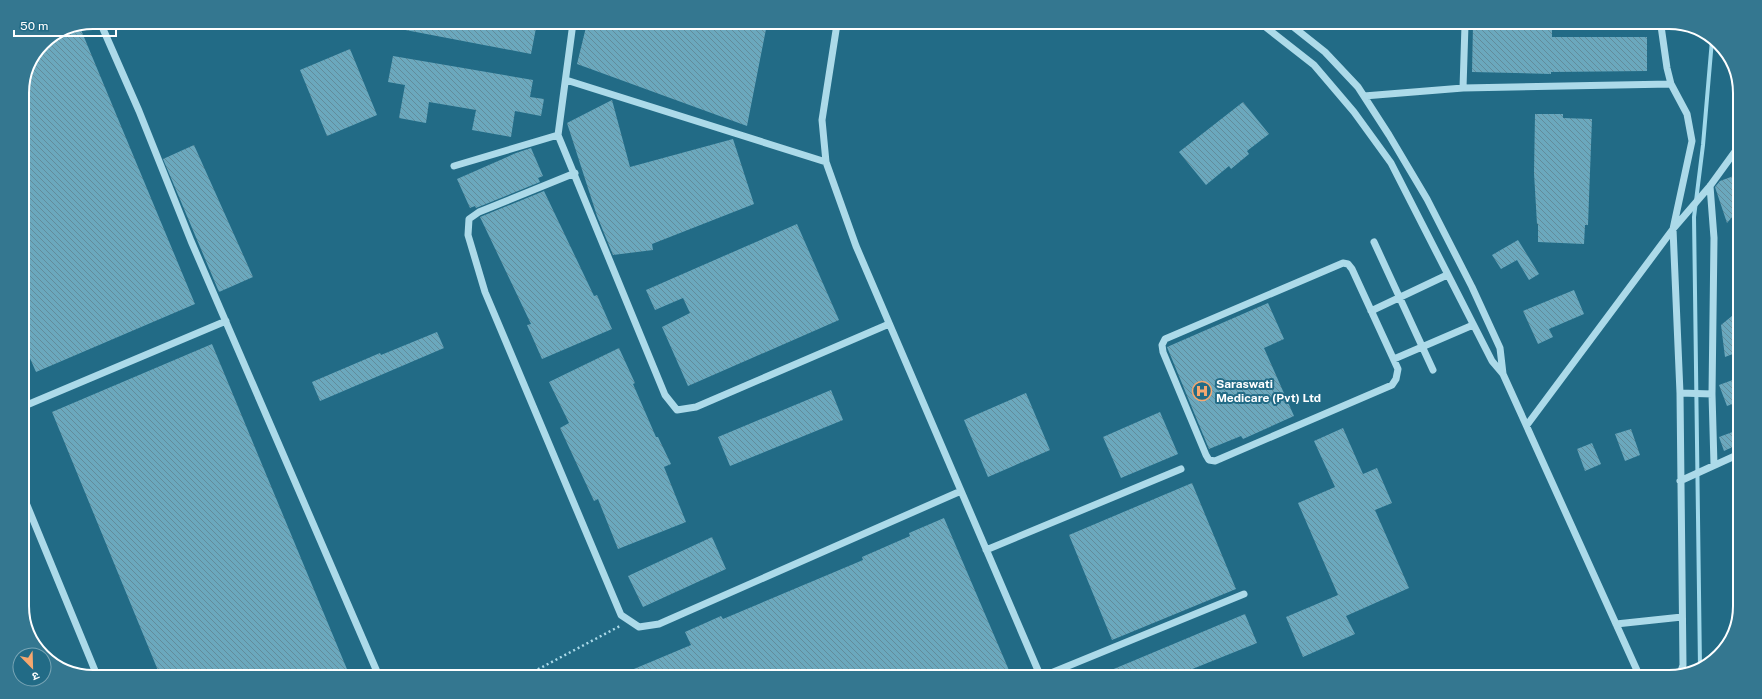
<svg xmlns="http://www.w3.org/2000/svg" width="1762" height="699" font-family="'Public Sans','Noto Sans Devanagari',sans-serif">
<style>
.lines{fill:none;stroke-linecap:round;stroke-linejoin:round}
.stream{stroke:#a0d8ea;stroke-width:4}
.building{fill:url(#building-back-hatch)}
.path{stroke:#acdae9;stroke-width:2.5;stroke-dasharray:2 3;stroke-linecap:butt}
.minor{stroke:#acdae9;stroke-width:7}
.labels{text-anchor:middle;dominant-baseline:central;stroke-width:4;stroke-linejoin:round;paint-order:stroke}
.poi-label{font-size:12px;font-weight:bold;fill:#fff;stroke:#226b86;text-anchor:start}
.rim{fill:none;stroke:#fff;stroke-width:2}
</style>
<defs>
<pattern id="building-back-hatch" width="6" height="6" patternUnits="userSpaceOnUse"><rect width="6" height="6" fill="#6ba8bd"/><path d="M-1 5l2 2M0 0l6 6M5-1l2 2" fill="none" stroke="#628c9b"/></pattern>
</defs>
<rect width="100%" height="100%" fill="#226b86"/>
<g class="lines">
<!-- stream -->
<path class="stream" d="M1700,667l-6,-450 9,-72 9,-105"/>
</g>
<!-- building -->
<path class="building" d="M396,23h141l-6,31 -136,-26z
M587,23l180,1 -20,102 -170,-62z
M79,25l116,279 -159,68 -14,-32v-251l21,-46 23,-16z
M1473,25l79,1v11h95v34l-96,1v2l-79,-2z
M350,49l27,66 -50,21 -27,-66z
M393,56l140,24 -3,17 14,2 -3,17 -26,-5 -4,26 -39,-7 4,-20 -47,-8 -3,21 -27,-5 6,-33 -17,-3z
M612,100l18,67 103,-28 21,65 -102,40 1,6 -40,5 -16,-39 -30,-93z
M1243,102l26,32 -22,17 2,3 -18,15 -2,-3 -23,19 -27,-33z
M1535,114h28v4l29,1 -4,106h-3l-1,19 -46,-2v-18h-1l-3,-51z
M194,145l59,132 -34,15 -56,-133z
M531,148l12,28 -5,2 2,4 -64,26 -1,-2 -5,2 -13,-29 59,-26z
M1739,174v35l-12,14 -12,-36 5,-6z
M544,191l50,105 3,-1 15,34 -70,30 -15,-34 4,-1 -51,-107z
M797,224l42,96 -151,66 -26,-59 28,-14 -7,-15 -28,12 -9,-20z
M1518,240l21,34 -10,6 -12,-20 -16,9 -9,-14z
M1574,290l10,24 -35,15 4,8 -15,7 -15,-33z
M1268,303l16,36 -20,9 30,68 -51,23 -2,-3 -32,13 -42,-102z
M1738,311v41l-13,5 -4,-32z
M437,332l7,16 -124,53 -8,-19 68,-29 1,2z
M212,344l137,330 -190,-1 -107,-261z
M619,348l16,35 -2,1 23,53h2l13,27 -7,3 22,55 -68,27 -20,-50 -4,2 -34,-73 9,-5 -20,-41z
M1738,378v24l-11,4 -8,-21z
M831,390l12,30 -113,46 -12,-29z
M1026,393l24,57 -62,27 -24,-57z
M1160,412l18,42 -57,24 -18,-41z
M1343,428l20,46 14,-6 15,35 -17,7 34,78 -63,28 9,18 -52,23 -17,-40 52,-22 -40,-92 37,-16 -21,-46z
M1631,429l9,26 -15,6 -10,-27z
M1738,430l-1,15 -13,6 -5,-14z
M1592,443l9,21 -16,7 -8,-22z
M1192,483l44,106 -124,51 -43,-105z
M944,518l67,157 -389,-1 69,-29 -6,-13 36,-16 2,3 140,-59 -1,-3 48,-21 -1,-3z
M712,537l14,32 -83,38 -15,-31z
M1245,614l12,29 -82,33h-78z"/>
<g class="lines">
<!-- path -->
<path class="path" d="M529,674l91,-48"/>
<!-- minor -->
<path class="minor" d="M100,22l39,89 52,130 187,433
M573,23l-15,112 107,260 12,15 19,-3 193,-83
M837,24l-15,96 4,42 30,84 184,429
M1263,25l51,40 40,47 37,51 101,198 11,13 137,303
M1291,25l34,27 33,35 31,48 38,64 45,88 28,61 3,26
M1661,26l6,42 4,16 16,30 5,27 -19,88 7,164 3,272 -3,9
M566,80l260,82
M1463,88l2,-63
M1364,96l99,-8 208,-4
M454,166l104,-31
M575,173l-96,39 -10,7 -1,16 17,57 136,323 18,12 20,-3 302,-133
M1710,186l4,52 -2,156 2,71
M1374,242l59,128
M1343,263l5,1 4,5 46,100 -2,10 -4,6 -177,76 -6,-1 -3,-5 -43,-103 -1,-7 3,-6z
M1371,311l76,-36
M1394,359l79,-34
M1680,393l32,1
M22,407l204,-86
M1527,425l146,-196 37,-43 29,-40
M1680,481l57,-26
M22,493l74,180
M986,550l195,-81
M1616,624l66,-7
M1046,675l198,-81"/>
</g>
<!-- icons -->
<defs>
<symbol id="hospital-ring" viewBox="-11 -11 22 22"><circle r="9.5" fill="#226b86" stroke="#f5a76f" stroke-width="1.5"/><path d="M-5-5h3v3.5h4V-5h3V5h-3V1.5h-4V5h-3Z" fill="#f5a76f"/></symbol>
</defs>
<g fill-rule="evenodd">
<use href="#hospital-ring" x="1191" y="380" width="22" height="22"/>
</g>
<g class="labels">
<!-- poi labels -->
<g class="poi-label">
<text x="1216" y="384">Saraswati<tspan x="1216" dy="14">Medicare (Pvt) Ltd</tspan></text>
</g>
</g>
<!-- crop -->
<path d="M0 0H1762V699H0ZM93 29H1669A64 64 0 0 1 1733 93V606A64 64 0 0 1 1669 670H93A64 64 0 0 1 29 606V93A64 64 0 0 1 93 29Z" fill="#347790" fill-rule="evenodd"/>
<path class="rim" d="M93 29H1669A64 64 0 0 1 1733 93V606A64 64 0 0 1 1669 670H93A64 64 0 0 1 29 606V93A64 64 0 0 1 93 29Z"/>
<!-- north arrow -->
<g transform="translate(32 667) rotate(157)"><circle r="19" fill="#226b86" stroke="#7aa6b6"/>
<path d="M0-3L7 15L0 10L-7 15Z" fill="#f5a76f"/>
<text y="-6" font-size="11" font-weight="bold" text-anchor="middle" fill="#ffffff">उ</text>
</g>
<!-- scale -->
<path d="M14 30v6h102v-6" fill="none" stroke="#ffffff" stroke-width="2"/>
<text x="20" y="30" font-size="12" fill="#ffffff" stroke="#226b86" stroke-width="3" paint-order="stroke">50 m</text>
</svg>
